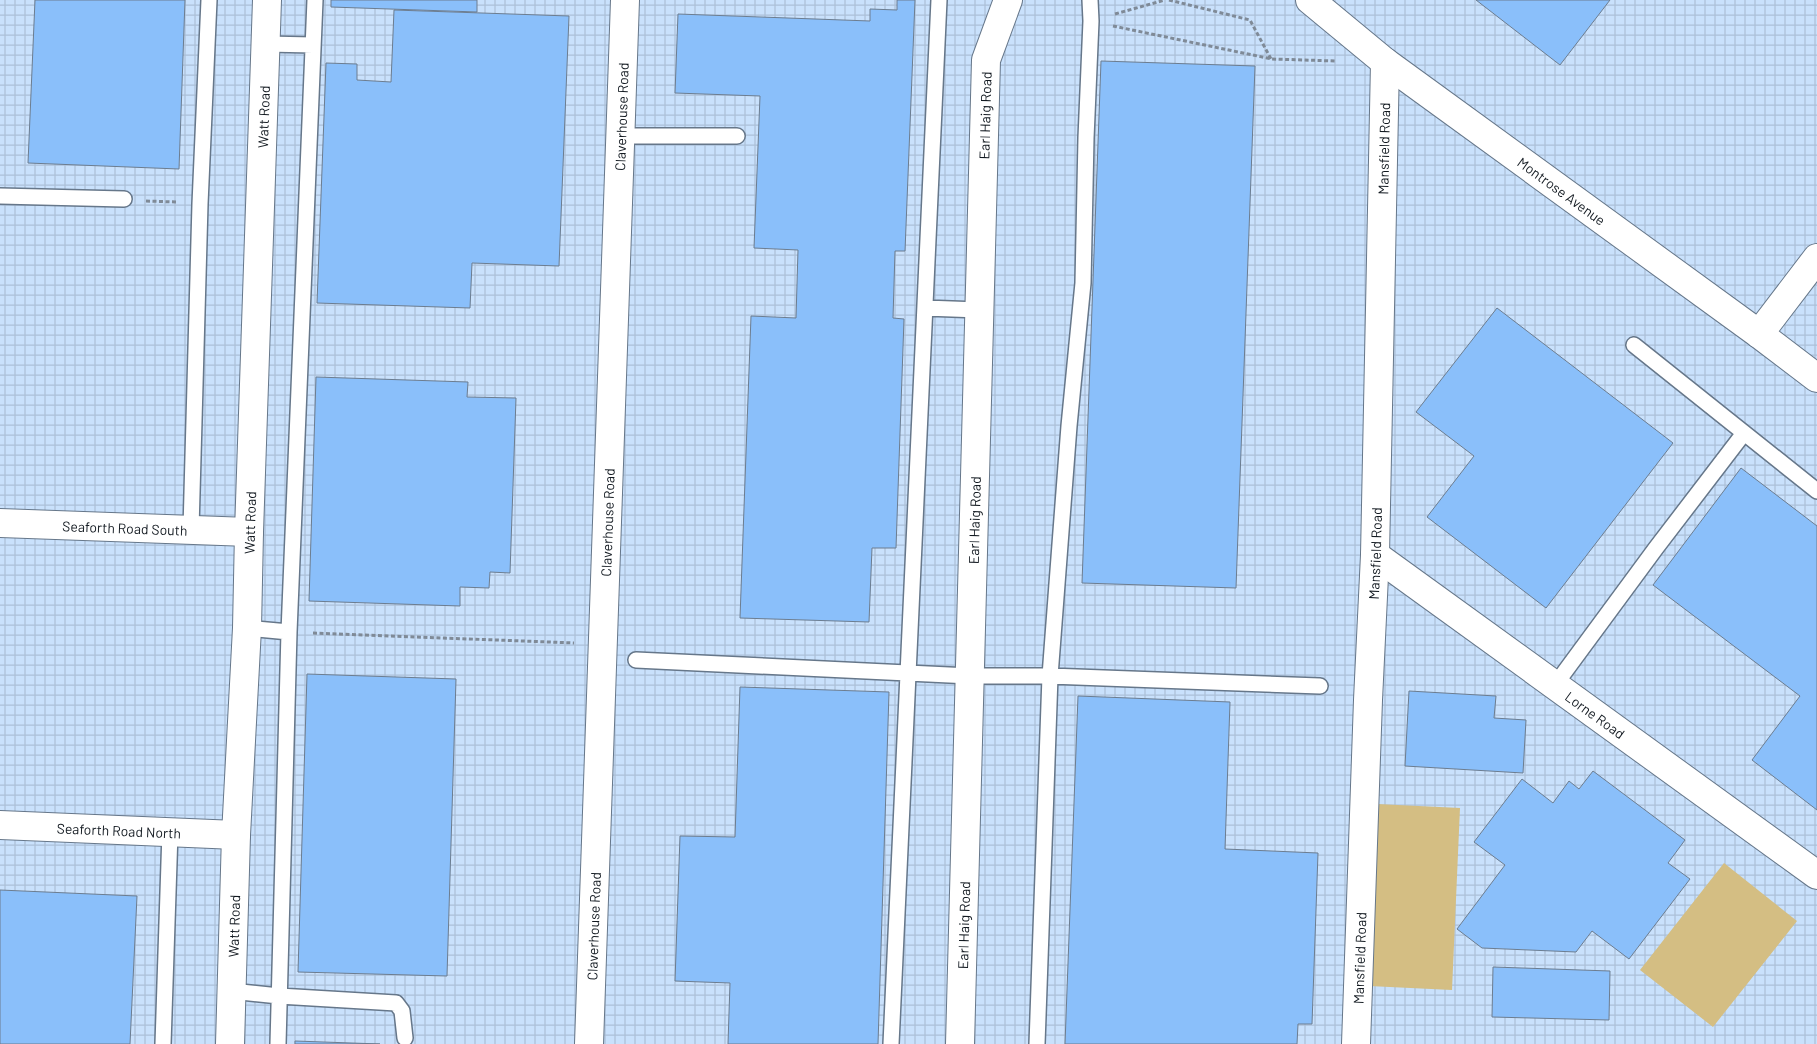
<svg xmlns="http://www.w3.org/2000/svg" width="1817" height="1044" font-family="Barlow,sans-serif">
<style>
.industrial{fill:url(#industrial-grid)}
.park{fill:#d4be83}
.building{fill:#8abffa;stroke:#6c7d90}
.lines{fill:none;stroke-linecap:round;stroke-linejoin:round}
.service-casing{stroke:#66778a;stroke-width:18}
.minor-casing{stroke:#66778a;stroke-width:30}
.path{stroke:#7f8a97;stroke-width:3;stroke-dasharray:4 2.5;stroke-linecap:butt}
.service{stroke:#fff;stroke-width:15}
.minor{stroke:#fff;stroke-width:28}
.labels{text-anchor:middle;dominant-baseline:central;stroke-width:5;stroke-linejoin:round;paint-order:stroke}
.street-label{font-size:14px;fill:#121920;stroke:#f5f8fd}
</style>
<defs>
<pattern id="industrial-grid" width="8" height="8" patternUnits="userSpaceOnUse" patternTransform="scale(1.25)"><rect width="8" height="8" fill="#c9e1fc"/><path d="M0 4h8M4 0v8" fill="none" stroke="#acc0d8"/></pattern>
</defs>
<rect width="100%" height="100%" fill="#deedfe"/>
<!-- industrial -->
<path class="industrial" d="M0,0h1817v1044h-1817z"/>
<!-- park -->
<path class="park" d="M1377,804l83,4 -8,182 -83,-4z
M1724,863l73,58 -84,106 -73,-57z"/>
<!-- building -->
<path class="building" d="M35,0h150l-6,169 -151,-6z
M331,0h146v12l-146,-5z
M897,0h18l-10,251h-10l-2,67 11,1 -8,229h-24l-3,74 -129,-4 11,-302 45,2 2,-68 -44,-2 6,-152 -85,-3 3,-79 192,7v-12l27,1z
M1476,0h134l-50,65z
M394,10l175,6 -10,250 -87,-3 -2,45 -153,-5 9,-240 31,1v16l34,2z
M1101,61l154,5 -19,522 -154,-5z
M1497,308l176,135 -127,165 -119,-91 47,-61 -58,-44z
M316,377l152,5 -1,15 49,1 -6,175 -20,-1 -1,16 -29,-1v19l-151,-5z
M1741,468l76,58v284l-65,-50 48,-64 -147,-111z
M307,674l149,5 -9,297 -149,-4z
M740,687l149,5 -11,352h-150l2,-61 -55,-2 5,-145 55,1z
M1409,691l87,5 -2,22 32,2 -3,53 -118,-7z
M1078,696l152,6 -5,147 93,4 -6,171h-14l-1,20h-232z
M1593,771l92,69 -17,23 22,16 -61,80 -37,-28 -16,21 -94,-4 -25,-19 48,-64 -31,-23 48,-63 31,24 16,-22 10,8z
M0,890l137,6 -7,148h-130z
M1493,967l117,4 -1,49 -117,-3z
M295,1041l85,3h-85z"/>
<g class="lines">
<defs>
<path id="service" d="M266,44l47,1
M620,136h117
M0,196l124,3
M925,308l54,2
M1634,345l183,146
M191,529l9,-325 9,-204
M247,628l42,4
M636,660l334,16h80l270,10
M1555,685l101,-137 88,-115
M231,991l48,5 117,7 6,8 3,27
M163,1044l7,-212
M278,1044l11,-412 26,-632
M891,1044l48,-1044
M1037,1044l13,-368 19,-250 14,-143 3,-145 5,-117 -1,-21"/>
<g id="minor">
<path id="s1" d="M1310,0l75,62 374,272 58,44"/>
<path d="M1759,334l58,-76"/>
<path id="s2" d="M0,523l249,9"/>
<path id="s3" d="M1375,555l442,320"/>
<path id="s4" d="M0,825l236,10"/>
<path id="s5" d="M230,1044l6,-209 11,-207 2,-96 18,-532"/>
<path id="s6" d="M589,1044l36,-1044"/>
<path id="s7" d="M960,1044l26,-984 22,-60"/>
<path id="s8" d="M1356,1044l12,-344 7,-145 10,-493"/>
</g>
</defs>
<!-- service casing -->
<use href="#service" class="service-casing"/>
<!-- minor casing -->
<use href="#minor" class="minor-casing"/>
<!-- path -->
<path class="path" d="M1169,0l81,20 21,39
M1115,14l50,-14
M1113,26l159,33 64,2
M146,201l31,1
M313,633l261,10"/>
<!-- service -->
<use href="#service" class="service"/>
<!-- minor -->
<use href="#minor" class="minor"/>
</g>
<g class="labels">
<!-- street labels -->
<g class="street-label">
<text stroke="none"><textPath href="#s7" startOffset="929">Earl Haig Road</textPath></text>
<text stroke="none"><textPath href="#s5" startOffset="928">Watt Road</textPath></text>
<text stroke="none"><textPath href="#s6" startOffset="928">Claverhouse Road</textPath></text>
<text stroke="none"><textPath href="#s8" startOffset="896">Mansfield Road</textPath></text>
<text stroke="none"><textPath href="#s1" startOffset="316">Montrose Avenue</textPath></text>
<text stroke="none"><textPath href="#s7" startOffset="524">Earl Haig Road</textPath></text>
<text stroke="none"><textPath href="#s5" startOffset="522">Watt Road</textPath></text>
<text stroke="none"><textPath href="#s6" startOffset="522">Claverhouse Road</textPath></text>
<text stroke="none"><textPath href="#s2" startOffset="125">Seaforth Road South</textPath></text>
<text stroke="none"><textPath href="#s8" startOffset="491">Mansfield Road</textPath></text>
<text stroke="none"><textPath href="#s3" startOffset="272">Lorne Road</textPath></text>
<text stroke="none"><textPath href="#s4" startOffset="119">Seaforth Road North</textPath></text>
<text stroke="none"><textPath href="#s7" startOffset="119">Earl Haig Road</textPath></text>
<text stroke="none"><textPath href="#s5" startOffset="118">Watt Road</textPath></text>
<text stroke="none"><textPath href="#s6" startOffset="118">Claverhouse Road</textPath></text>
<text stroke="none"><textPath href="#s8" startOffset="86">Mansfield Road</textPath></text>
</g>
</g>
</svg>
